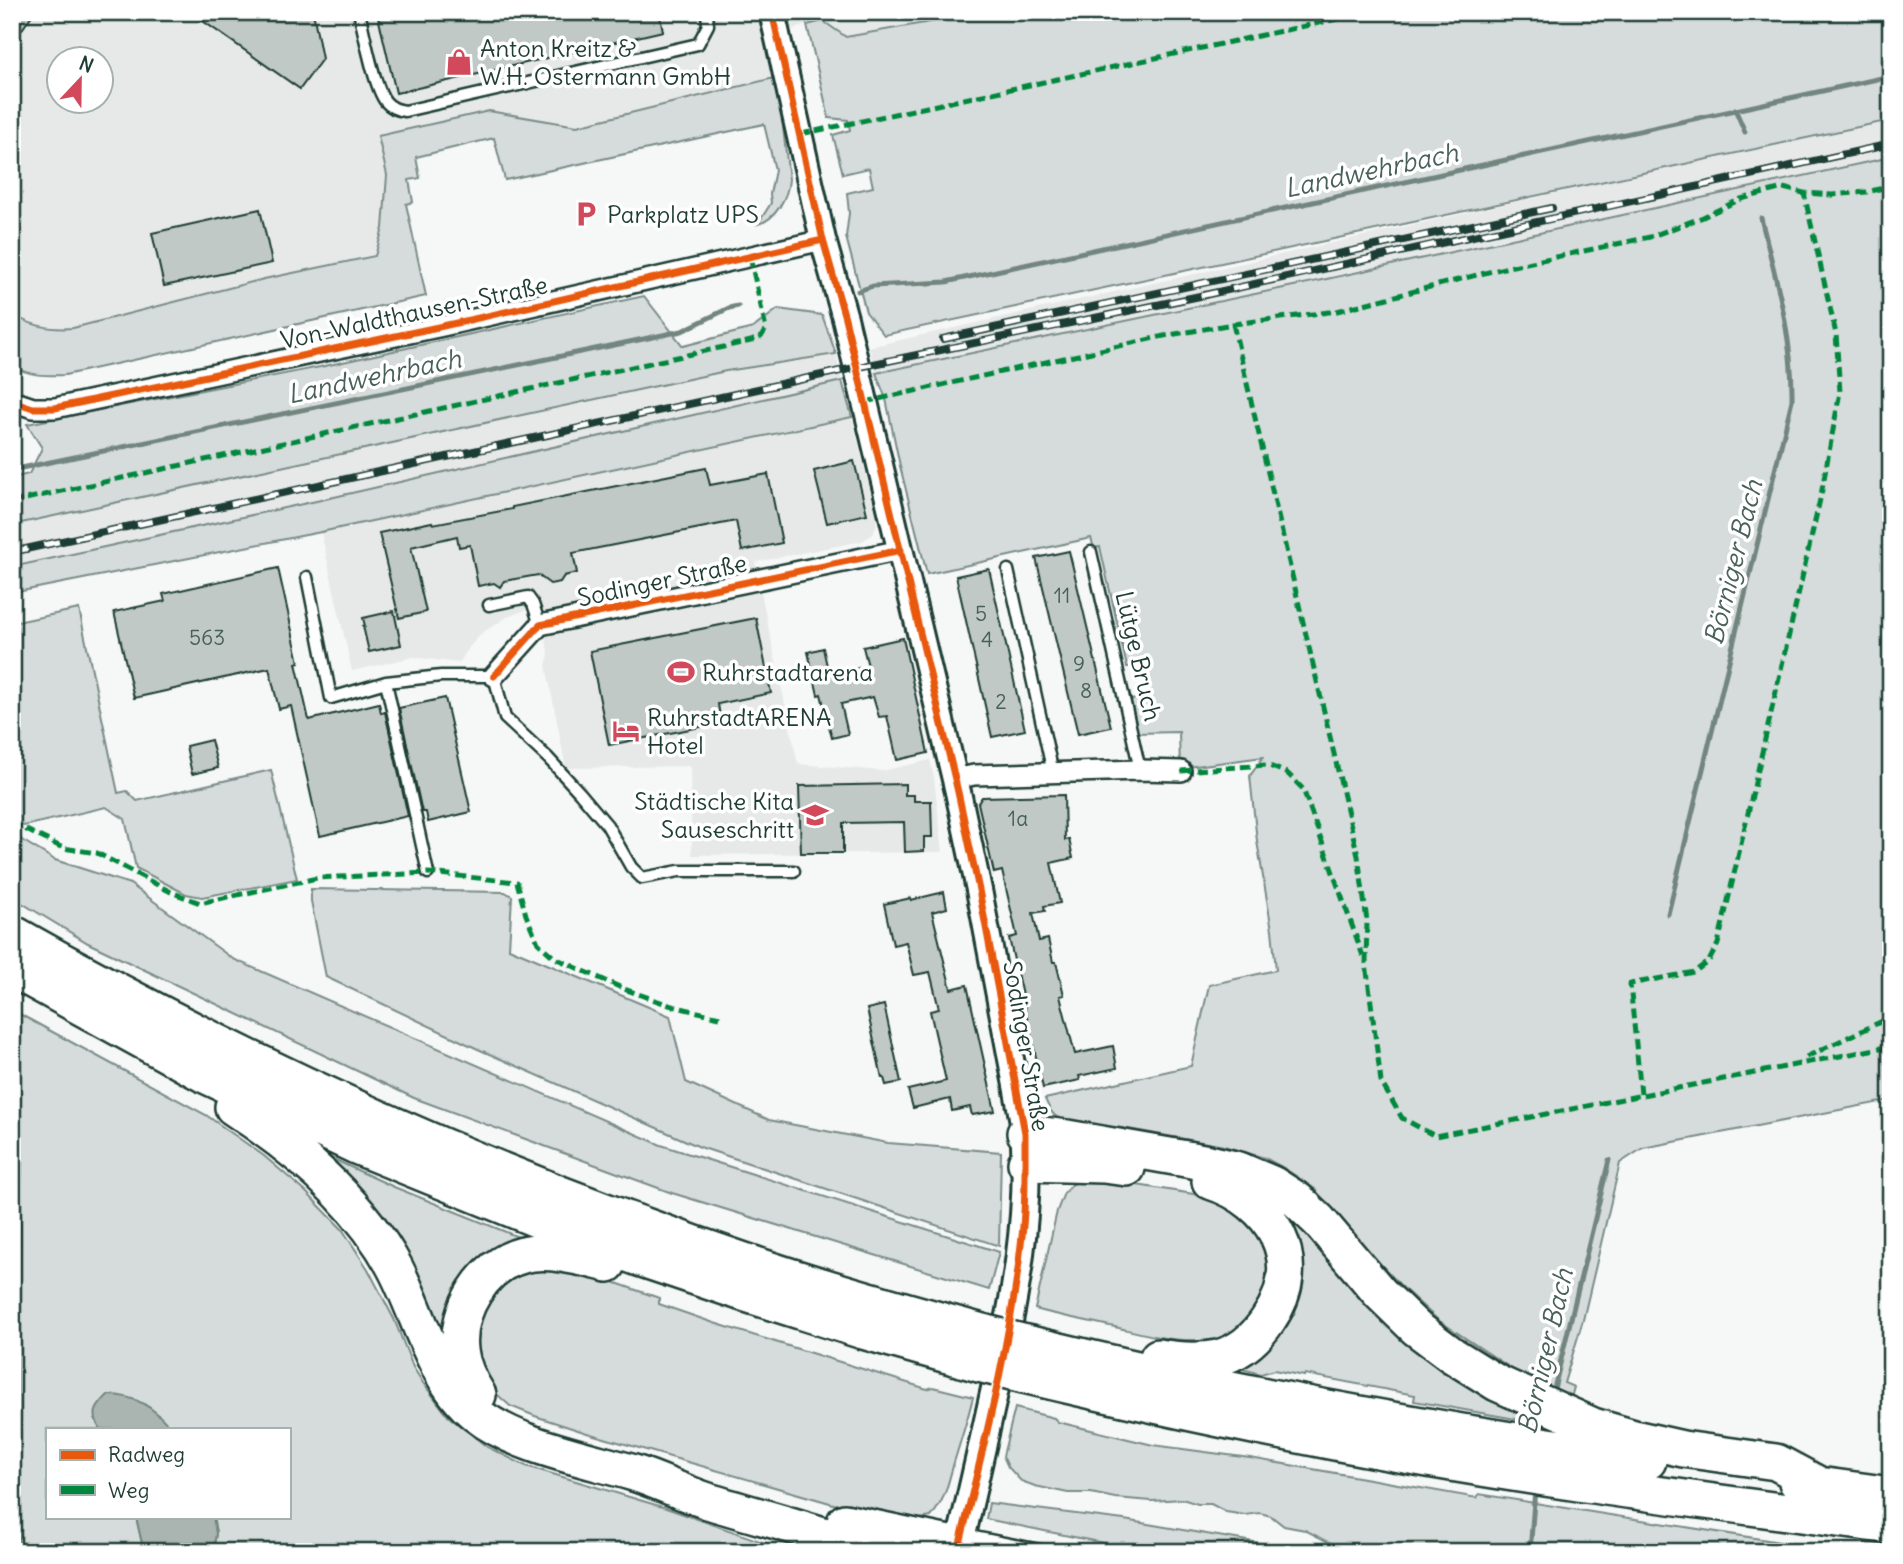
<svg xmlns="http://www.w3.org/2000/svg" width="1903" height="1564" font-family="Delius,sans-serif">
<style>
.built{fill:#e6e9e8;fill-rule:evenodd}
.green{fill:#d6dcdb;stroke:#7a8c88;stroke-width:2}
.water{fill:#aab5b1;stroke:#72857f;stroke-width:2}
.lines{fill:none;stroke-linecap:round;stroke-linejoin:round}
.stream{stroke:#72857f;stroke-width:5}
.building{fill:#c0c9c6;stroke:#1f3d34;stroke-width:2}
.service-casing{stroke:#1f3d34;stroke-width:15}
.minor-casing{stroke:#1f3d34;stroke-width:24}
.tertiary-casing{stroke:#1f3d34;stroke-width:30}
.secondary-casing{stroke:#1f3d34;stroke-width:32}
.motorway-casing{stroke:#1f3d34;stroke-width:40}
.service{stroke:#fff;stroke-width:10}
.minor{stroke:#fff;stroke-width:19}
.tertiary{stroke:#fff;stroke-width:24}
.secondary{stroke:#fff;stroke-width:26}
.motorway{stroke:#fff;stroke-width:35}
.rail-casing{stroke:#1f3d34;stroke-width:8}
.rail{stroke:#fff;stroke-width:5;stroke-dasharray:16;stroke-linecap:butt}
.motorway-bridge-casing{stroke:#1f3d34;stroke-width:40;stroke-linecap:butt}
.motorway-bridge{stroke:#fff;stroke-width:35}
.quiet{stroke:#00873e;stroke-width:5;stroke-dasharray:10 5;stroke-linecap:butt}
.cycleway-casing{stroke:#fff;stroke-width:11}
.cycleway{stroke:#e8590c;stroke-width:7}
.labels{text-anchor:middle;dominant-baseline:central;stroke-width:7;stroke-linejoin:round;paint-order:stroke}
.number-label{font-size:21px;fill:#476058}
.poi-label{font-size:24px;fill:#1f3d34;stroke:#fff;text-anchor:start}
.street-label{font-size:24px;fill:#1f3d34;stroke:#fff}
.water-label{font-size:26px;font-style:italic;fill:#49615a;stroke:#fff}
</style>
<rect width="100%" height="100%" fill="#f6f7f7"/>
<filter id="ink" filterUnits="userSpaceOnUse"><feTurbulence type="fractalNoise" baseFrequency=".0143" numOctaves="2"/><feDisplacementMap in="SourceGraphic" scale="14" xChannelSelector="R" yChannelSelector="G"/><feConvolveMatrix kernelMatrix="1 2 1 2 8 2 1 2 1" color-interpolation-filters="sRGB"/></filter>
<g filter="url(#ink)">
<!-- built -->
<path class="built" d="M12,12h974l-140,25 -23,-16 -59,15 10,42 -197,48 -88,-15 -111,26 9,38 -4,53 -8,28 -111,23 -191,49 -18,1 -29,-7 -14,-8zM60,60h42v42h-42z
M1891,120v37l-583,126 -432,90 -7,-26 807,-181z
M836,354l6,27 -521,119 -309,67v-42l714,-154z
M852,417l25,102 -1,8 -4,8 -10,6 -107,21 10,50 33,152 84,7 48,-11 4,18 9,74 -251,3 -2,-89 -124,2 -20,-103 3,-10 -10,-50 -32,12 -25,16 -12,13 -11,17 -46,-6 -61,14 -31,-139z"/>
<!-- green -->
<path class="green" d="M986,12h905v108l-1007,215 -18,-23 -20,-75 3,-24 -2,-20 26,-6 -4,-19 -26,6 -10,-39 17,-5 -2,-10 -19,-2 -22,-93 16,-4 23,16z
M774,78l7,32 8,69c-1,17 -13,41 -31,45l13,-21 -1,-9 5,-24 -11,-46 -259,56 -11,-42 -78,19 4,21 -11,2 4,22 -7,2 20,92 -361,79c-20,1 -35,1 -53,-9v-52c19,12 39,16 61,14l191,-49 111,-23 8,-28 4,-53 -9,-39 111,-25 88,15z
M1891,157v943l-248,48 -23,15 -37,157 -19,63 10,4 -3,11 -36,-14 -97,-64 -34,-31 -69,-73 -20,-27 -31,-21 -19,-10 -41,-12 -101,-18 -48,-4 -10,-3 -10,-5 -5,-6 -5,-11 146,-33 18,-81 67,-15 -4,-40 -15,-89 -7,-65 13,-19 -83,11 -1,-36 -44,1 -7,-32 22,-6 -6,-31 -17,3 -27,-120 -6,1 -3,-10 -164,36 -27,-108 -14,-67 -10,-26 432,-90z
M644,296l39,50 70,-18 25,-19 44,6 14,39 -110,17 -714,154v-47l17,-4 13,-26 -15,-24 293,-57z
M842,381l10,36 -531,115 -309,61v-26l309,-67z
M79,609l39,184 9,-2 10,10 134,-31 26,109 -95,18 -16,-3 -50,-26 -11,-49 -19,-12 -82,19 -12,-7v-196z
M12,834l43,26 75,24 103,75 428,186 338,107 -10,38 -317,-97 -258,-95 -326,-155 -76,-46z
M311,889l194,3 7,4 -3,52 161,68 16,66 83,38 119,23 113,9 -2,94 -299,-99 -222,-98 -152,-72 -15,-76z
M12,1010l194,105 58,41 42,36 36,37 26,40 26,50 19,48 10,16 25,33 39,31 39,19 140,42 125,44h-578l3,-19 -3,-16h76v-88h-118l-3,-4 -73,-6 5,10h-53v88h89l8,35h-125l-2,-205 5,-199 -10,-18z
M298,1143l96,44 144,58 -19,6 -65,106z
M1105,1180l101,16 44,24 15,27 4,28 -4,25 -34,38 -36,9v-7c-29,1 -57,-8 -85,-14 -25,-6 -50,-10 -75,-17l22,-98 7,-18 7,-8 8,-4z
M1248,1180l282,227 -3,14 -113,-20 1,-6 -110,-21 -1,2 -30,-6 -13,4 -30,-8 54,-60 -37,-115z
M536,1268l60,8 63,22v6l55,19 213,66 6,-2 40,10c-5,21 -11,39 -17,59 -8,24 -8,40 -25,61l-12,2 1,7 -31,-6 -302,-87 -52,-17 -25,-10 -20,-18 -12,-24 -3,-28 12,-33 18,-23z
M1015,1408l39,10 4,4 95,23 97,13 227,40 2,-4 363,58h-494l-43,-22 -21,-4 -13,-10 -11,-3 -15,2 -19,-3 -15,-8h-13l-16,-5 -30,2 -37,-3 -24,-5h-23l-33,-7 -14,-5 -13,-14 -5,-11z
M989,1503l135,17 171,29 6,3h-154l-161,-33z"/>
<!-- water -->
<path class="water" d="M108,1395c27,0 47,12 63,34h-71c-9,-16 -4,-22 8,-34z
M136,1517h77l3,16 -3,19h-69z"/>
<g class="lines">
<!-- stream -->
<path class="stream" d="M1735,109l10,23
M858,291l15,-5 73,-4 945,-206
M12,470l670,-139 47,-23 9,-2
M1668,914l124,-514c1,-64 -16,-120 -31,-182
M1553,1393l56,-233
M1530,1552l5,-63"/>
</g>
<!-- building -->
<path class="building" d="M12,12h22l-22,32z
M190,12h123l9,47 -22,30z
M377,12h282l4,19 -267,62z
M260,209l12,54 -108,23 -12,-53z
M854,461l13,53 -40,9 -13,-52z
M706,468l4,17 58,-11 14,69 -40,8 -6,-30 -163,32 4,20 -13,3 -4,6 -10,2 -12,-9 -34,6 -4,6 -6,-4 -16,3 -8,-41 -11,2 -2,-11 -46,11 15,65 -27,6 -20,-85 53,-11 1,2 79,-15v-2z
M1069,551l42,176 -33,7 -42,-176z
M278,568l21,94 -3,1 13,57 70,-17 2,10 4,-1 23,104 -88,20 -29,-130 -12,3 -10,-41 -135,30 -20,-86 51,-11 -2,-7z
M989,569l36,161 -33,7 -36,-161z
M394,611l7,34 -32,7 -6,-26h2l-2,-8z
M756,618l15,75 -53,11 3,19 -112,22 -19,-94z
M903,638l25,115 -31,7 -10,-44 -8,1 -6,-20 -32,7 7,30 -16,4 -11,-44 -3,1 -10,-43 15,-4 6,27 39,-9 -5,-19z
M445,698l26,114 -43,10 -2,-10h-4l-23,-104z
M211,740l7,28 -26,6 -6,-28z
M905,784v11h9v6h17l1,36h-8v14l-19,1 -1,-30 -61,1v30h-42l-2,-67z
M1064,795l1,45 4,-1 4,19 -22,5 9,40 -16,3 1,5 -12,2 6,28 9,-2 5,23h3l8,33 -4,1 15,58 38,-8 4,22 -38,8 1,4 -37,8 -34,-150 8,-2 -15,-65 -8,2 -16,-70 4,-6z
M944,892l3,16 -15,4 19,77 16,-4 28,126 -23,4 -2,-8 -18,4 -2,-12 -37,9 -5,-18 38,-9 -16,-70 9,-2 -9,-37 -16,3 -8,-33 -13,3 -9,-41 27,-6v2z
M884,1005l17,77 -15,3 -2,-7h-2l-15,-69z"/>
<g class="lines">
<defs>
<path id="service" d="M359,12c5,20 15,76 27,90 5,6 11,8 19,9l293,-67 10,-19 -1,-13
M1091,552l49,218
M1008,570l45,203
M307,577l24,121 55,-16 55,-6h53l11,42 43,40 32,35 27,32 24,42 11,11 37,-7h115
M489,605l39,-8 5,7 7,21
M386,682l42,191
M12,1154v29
M964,1535l86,17"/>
<path id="minor" d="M12,401l21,7h22l388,-82 380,-86
M494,676l46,-51 361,-75
M955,779l19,-4 166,-5 41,1"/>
<path id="tertiary" d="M772,12l51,228 22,78 113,474 21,98 46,243"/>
<path id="secondary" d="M958,1552c14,-61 28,-121 41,-182 16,-74 30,-149 26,-226"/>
<path id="motorway" d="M12,933c239,136 490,247 750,334 74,25 149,45 224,66
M12,969l193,106 151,71 195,79 88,33 101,34 123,39 116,33
M233,1107c63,41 125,93 161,159 25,46 39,114 82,148 40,32 108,44 158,59 25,8 49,20 74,28 56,17 113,32 168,51
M1025,1133l42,5 142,25 30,7 33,14 25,16 22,21 61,72 36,35 36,27 45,28 96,43 41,12 49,11 93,13 43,23
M1026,1163l77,2 24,3
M1030,1344c204,50 410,87 618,117
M1158,1357c19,3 40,5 59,1 22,-5 39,-20 51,-38 41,-59 5,-119 -58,-139
M1024,1375c105,25 210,48 316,68 182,35 367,58 551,83
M478,1395c-9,-14 -16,-28 -18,-45 -4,-39 22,-85 63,-95 25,-7 60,3 85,9
M1797,1482l94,13
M845,1522l114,24"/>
</defs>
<!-- service casing -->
<use href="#service" class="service-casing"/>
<!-- minor casing -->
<use href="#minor" class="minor-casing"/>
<!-- tertiary casing -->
<use href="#tertiary" class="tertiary-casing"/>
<!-- secondary casing -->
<use href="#secondary" class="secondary-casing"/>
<!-- motorway casing -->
<use href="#motorway" class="motorway-casing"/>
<!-- service -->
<use href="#service" class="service"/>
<!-- minor -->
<use href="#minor" class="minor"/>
<!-- tertiary -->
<use href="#tertiary" class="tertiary"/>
<!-- secondary -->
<use href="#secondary" class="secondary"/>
<!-- motorway -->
<use href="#motorway" class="motorway"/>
<defs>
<path id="rail" d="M943,339l609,-131
M12,552l828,-181 360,-75 691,-152"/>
</defs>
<!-- rail casing -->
<use href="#rail" class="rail-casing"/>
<!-- rail -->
<use href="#rail" class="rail"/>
<defs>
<path id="motorway-bridge" d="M986,1333l44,11
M979,1364l45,11"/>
</defs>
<!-- motorway-bridge casing -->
<use href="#motorway-bridge" class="motorway-bridge-casing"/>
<!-- motorway-bridge -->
<use href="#motorway-bridge" class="motorway-bridge"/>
<!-- quiet -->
<path class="quiet" d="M801,134l569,-122
M1233,324l125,532 9,65 -1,42 15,119 21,36 33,18 456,-90
M865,402l299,-66 69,-12 104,-13 171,-44 142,-30 53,-20 38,-18 42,-11 21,5 28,2 35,-3 24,-6
M12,502l739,-161 10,-4 5,-8 -16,-72
M1181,771l86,-6 20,8 16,16 60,167
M12,823l51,25 34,5 74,39 29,11 117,-25 111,-5 89,9 9,33 12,28 17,15 69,31 48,17 48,11
M1806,1057l85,-40
M1641,1094l-11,-110 64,-12 15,-11 9,-17 103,-449 19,-103 -4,-58 -32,-141"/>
<defs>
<path id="cycleway" d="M772,12l51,228 22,78 113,474 21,98 46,243c0,37 1,74 -4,112 -11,101 -39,207 -63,307
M12,401l21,7h22l388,-82 380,-86
M494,676l46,-51 361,-75"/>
</defs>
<!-- cycleway casing -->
<use href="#cycleway" class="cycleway-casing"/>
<!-- cycleway -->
<use href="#cycleway" class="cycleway"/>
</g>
</g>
<!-- icons -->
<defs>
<symbol id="shop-bare" viewBox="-9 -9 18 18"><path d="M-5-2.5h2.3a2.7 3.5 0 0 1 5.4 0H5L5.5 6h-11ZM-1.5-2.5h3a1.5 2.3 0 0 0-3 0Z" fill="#d1495b" stroke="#fff" stroke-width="2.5" paint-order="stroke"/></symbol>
<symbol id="parking-bare" viewBox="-9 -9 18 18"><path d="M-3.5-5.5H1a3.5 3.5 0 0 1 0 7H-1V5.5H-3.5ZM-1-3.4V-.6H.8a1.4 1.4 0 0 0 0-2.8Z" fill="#d1495b" stroke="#fff" stroke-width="2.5" paint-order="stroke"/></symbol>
<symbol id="stadium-bare" viewBox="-9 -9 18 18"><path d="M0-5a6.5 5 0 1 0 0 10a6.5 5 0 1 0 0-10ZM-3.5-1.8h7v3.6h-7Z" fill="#d1495b" stroke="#fff" stroke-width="2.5" paint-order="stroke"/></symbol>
<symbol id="hotel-bare" viewBox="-9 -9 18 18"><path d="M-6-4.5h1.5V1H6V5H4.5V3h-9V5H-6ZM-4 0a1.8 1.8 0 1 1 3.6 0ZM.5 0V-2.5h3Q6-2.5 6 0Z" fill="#d1495b" stroke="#fff" stroke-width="2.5" paint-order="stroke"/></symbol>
<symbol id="school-bare" viewBox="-9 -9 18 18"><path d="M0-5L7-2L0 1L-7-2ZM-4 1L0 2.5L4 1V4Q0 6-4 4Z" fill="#d1495b" stroke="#fff" stroke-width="2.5" paint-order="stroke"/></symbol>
</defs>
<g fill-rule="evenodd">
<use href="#shop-bare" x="440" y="43" width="38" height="38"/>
<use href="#parking-bare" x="567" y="195" width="38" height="38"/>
<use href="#stadium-bare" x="662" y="653" width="38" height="38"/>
<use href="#hotel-bare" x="607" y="712" width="38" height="38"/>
<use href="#school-bare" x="796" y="796" width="38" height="38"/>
</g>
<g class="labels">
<!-- number labels -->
<g class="number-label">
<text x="1062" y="595">11</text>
<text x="981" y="613">5</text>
<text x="207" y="637">563</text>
<text x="987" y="639">4</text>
<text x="1079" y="663">9</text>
<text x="1086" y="690">8</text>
<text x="1001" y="701">2</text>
<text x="1018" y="818">1a</text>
</g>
<!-- poi labels -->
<g class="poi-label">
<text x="480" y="48">Anton Kreitz &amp;<tspan x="480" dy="28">W.H. Ostermann GmbH</tspan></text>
<text x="607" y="214">Parkplatz UPS</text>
<text x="702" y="672">Ruhrstadtarena</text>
<text x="647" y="717">RuhrstadtARENA<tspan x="647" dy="28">Hotel</tspan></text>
<text x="794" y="801" text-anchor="end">Städtische Kita<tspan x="794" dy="28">Sauseschritt</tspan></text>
</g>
<!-- street labels -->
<g class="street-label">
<text transform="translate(414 312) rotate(-12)">Von-Waldthausen-Straße</text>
<text transform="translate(662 580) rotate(-12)">Sodinger Straße</text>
<text transform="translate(1139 656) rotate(77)">Lütge Bruch</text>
<text transform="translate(1027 1046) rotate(80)">Sodinger Straße</text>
</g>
<!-- water labels -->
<g class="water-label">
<text transform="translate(1371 170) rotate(-12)">Landwehrbach</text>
<text transform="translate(374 376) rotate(-12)">Landwehrbach</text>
<text transform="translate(1733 562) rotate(-76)">Börniger Bach</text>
<text transform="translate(1545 1351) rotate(-77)">Börniger Bach</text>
</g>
</g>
<!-- margin -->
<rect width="1903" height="1564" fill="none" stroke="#fff" stroke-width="42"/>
<rect x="21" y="21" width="1861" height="1522" fill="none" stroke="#1f3d34" stroke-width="2.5" filter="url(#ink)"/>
<!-- legend -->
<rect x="46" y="1428" width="245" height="91" fill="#ffffff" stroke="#a5b1ae" stroke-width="2"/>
<rect x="60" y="1450" width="35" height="10" fill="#e8590c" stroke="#a5b1ae" stroke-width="2"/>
<text x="108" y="1462" font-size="21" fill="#1f3d34">Radweg</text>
<rect x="60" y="1485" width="35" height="10" fill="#00873e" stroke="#a5b1ae" stroke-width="2"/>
<text x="108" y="1498" font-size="21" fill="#1f3d34">Weg</text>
<!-- north arrow -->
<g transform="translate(80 80) rotate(22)"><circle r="33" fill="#ffffff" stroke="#a5b1ae" stroke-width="2"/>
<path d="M0-5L12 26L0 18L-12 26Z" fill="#d1495b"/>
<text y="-10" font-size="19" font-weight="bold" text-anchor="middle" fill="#1f3d34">N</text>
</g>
</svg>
